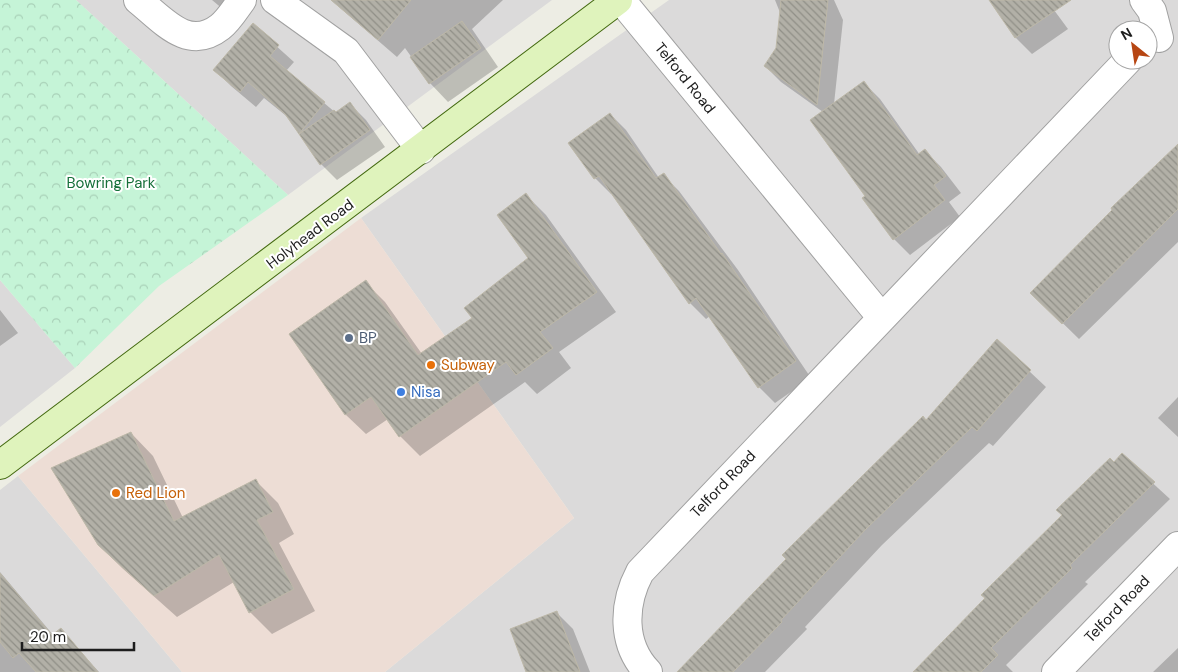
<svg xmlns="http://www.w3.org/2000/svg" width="1178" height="672" font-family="'DM Sans',sans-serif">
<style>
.residential{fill:#dbdada;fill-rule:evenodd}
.commercial{fill:#edddd5}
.park{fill:url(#park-crowns)}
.shadow{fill:#0003}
.building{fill:url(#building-back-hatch);stroke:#bdb8a8}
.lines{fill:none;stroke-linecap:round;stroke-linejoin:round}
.minor-casing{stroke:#a1a1a1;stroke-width:30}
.secondary-casing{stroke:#43690f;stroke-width:30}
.minor{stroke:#fff;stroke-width:28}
.secondary{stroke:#dff3bc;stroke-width:28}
.service-dot{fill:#5c6f8a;stroke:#fff;stroke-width:2}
.food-dot{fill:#e8710a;stroke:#fff;stroke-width:2}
.shop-dot{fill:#3f7fe0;stroke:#fff;stroke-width:2}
.labels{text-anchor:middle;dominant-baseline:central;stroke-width:4;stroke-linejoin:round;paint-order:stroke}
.street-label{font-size:15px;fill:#1d1d1d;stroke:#fff}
.park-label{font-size:15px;fill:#16703a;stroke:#fff}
.service-label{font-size:15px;fill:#4e5e75;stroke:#fff;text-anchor:start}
.food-label{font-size:15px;fill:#c56008;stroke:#fff;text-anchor:start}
.shop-label{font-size:15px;fill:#366cbe;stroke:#fff;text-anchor:start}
</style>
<defs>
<pattern id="park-crowns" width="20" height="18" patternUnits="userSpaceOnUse" patternTransform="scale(1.25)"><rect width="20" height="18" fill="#c5f4d7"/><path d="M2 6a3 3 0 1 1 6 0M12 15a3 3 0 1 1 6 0" fill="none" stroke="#a9d1b8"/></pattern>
<pattern id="building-back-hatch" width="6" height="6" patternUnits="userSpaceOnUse" patternTransform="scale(1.25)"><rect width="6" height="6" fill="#b2b0a7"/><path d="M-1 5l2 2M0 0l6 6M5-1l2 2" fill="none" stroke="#908f87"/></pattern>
</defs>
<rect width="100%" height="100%" fill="#edede4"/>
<!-- residential -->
<path class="residential" d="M76,0h476l-264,195z
M669,0h509v672h-793l189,-154 -213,-300zM1118,30h30v30h-30z
M0,280l75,88 -75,59z
M18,476l164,196h-182v-182z"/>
<!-- commercial -->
<path class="commercial" d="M361,218l213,300 -189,154h-203l-164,-196z"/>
<!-- park -->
<path class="park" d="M0,0h76l212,195 -129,91 -84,82 -75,-88z"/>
<!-- shadow -->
<path class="shadow" d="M212,0h30l-12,15z
M331,0h172l-31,29 26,38 -50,35 -18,-19 -25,-35 -8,9z
M775,0h59l9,20 -9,84 30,-21 16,16 40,56 5,-4 16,16 20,26 -12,9 11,15 -50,38 -16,-16 -31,-41 3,-2 -43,-84 -42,-30 -16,-16 12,-17 4,-34z
M991,0h77l-14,10 14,19 -36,25 -16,-16z
M253,25l41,37 -8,9 50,42 14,-9 16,16 19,27 -48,33 -16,-16 -31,-45 -26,-21 -8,9 -25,-21 -16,-16z
M610,114l16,16 33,48 4,-3 16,16 59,79 73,108 -36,25 -16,-16 -49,-71 -4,3 -16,-16 -77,-110 -2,1 -16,-16z
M1178,166v76l-99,97 -47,-46z
M526,195l20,20 70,97 -57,40 12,16 -34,26 -12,-12 -105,74 -20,-20 -12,-17 -22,15 -20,-19 -56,-80 75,-53 20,20 37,52 52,-35 56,-61z
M0,310l18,23 -18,13z
M997,341l49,46 -53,59 -4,-3 -107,102 -77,82 2,2 -42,43h-87l248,-251z
M1178,397v40l-20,-19z
M131,433l22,23 30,62 73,-37 22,22 16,31 -15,9 36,68 -43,23 -22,-22 -16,-30 -57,35 -55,-49 -23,-23z
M1122,455l48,44 -85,83 3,2 -82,81 7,7h-98z
M0,572l54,64 7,-6 38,42h-99z
M557,613l16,16 17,43h-62z
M1178,648v24h-25z"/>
<!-- building -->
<path class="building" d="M331,0h80l-33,40z
M781,0h47l-11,105 -53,-39 12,-18z
M989,0h82l-56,38z
M462,21l19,27 -52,36 -19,-27z
M253,23l26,22 -9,11 55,46 -26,32 -14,-20 -37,-32 -8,10 -27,-22z
M864,81l53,74 8,-6 21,27 -12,9 11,15 -52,40 -31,-42 3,-2 -55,-76z
M350,102l20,28 -50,35 -21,-31 35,-24 2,2z
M610,113l46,65 8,-5 57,81 1,-1 74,108 -38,27 -62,-90 -7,6 -90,-128 -5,3 -26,-36z
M1178,144v65l-116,115 -32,-31 82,-83 -1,-2z
M526,193l71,99 -57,40 13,16 -37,27 -10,-13 -107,75 -28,-40 -26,18 -56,-81 77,-54 52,75 54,-37 -8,-10 64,-50 -31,-43z
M997,339l34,31 -54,61 -5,-4 -106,102 -85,91 1,2 -49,50h-56l109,-113 -4,-4 141,-139 3,4z
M131,432l43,89 82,-42 17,33 -16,8 37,69 -45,24 -30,-58 -65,41 -56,-51 -47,-77z
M1122,453l33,29 -85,83 2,3 -81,80 7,7 -17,17h-68l72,-74 -4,-3 81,-80 -6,-5 54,-52 4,4z
M0,573l52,62 9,-7 37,44h-62l-17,-19 -6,5 -13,-16z
M557,611l23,61h-54l-16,-43z"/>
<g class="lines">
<defs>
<path id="minor" d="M138,0c25,20 50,52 82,27 9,-7 16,-19 22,-27
M275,0l71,51 75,99
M621,0l261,318
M1144,0l8,11 7,27
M648,672c-27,-28 -25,-68 -8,-100l488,-512
M1056,672l122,-126"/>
<path id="secondary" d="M0,465l618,-465"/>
</defs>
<!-- minor casing -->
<use href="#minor" class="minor-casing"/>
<!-- secondary casing -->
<use href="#secondary" class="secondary-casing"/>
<!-- minor -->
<use href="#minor" class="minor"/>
<!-- secondary -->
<use href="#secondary" class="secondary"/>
</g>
<!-- markers -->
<circle class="service-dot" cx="349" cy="338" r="5"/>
<g class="food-dot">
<circle cx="431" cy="365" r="5"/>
<circle cx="116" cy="493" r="5"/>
</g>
<circle class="shop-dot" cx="401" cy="392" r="5"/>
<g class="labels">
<!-- street labels -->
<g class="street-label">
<text transform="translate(685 78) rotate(51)">Telford Road</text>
<text transform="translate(310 234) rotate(-37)">Holyhead Road</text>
<text transform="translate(723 484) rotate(-46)">Telford Road</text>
<text transform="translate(1117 609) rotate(-46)">Telford Road</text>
</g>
<!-- park labels -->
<g class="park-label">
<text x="111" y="183">Bowring Park</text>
</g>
<!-- service labels -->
<g class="service-label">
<text x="359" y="338">BP</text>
</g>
<!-- food labels -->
<g class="food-label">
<text x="441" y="365">Subway</text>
<text x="126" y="493">Red Lion</text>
</g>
<!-- shop labels -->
<g class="shop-label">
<text x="411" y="392">Nisa</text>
</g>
</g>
<!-- north arrow -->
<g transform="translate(1133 45) rotate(330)"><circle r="24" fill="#ffffff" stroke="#a5a5a5"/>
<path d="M0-4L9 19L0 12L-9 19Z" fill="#b74613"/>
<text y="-8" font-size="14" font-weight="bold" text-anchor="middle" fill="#1d1d1d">N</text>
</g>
<!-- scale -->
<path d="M22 642v8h112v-8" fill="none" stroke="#1d1d1d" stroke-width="2.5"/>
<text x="30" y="642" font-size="15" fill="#1d1d1d" stroke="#ffffff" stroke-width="4" paint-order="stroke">20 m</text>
</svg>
